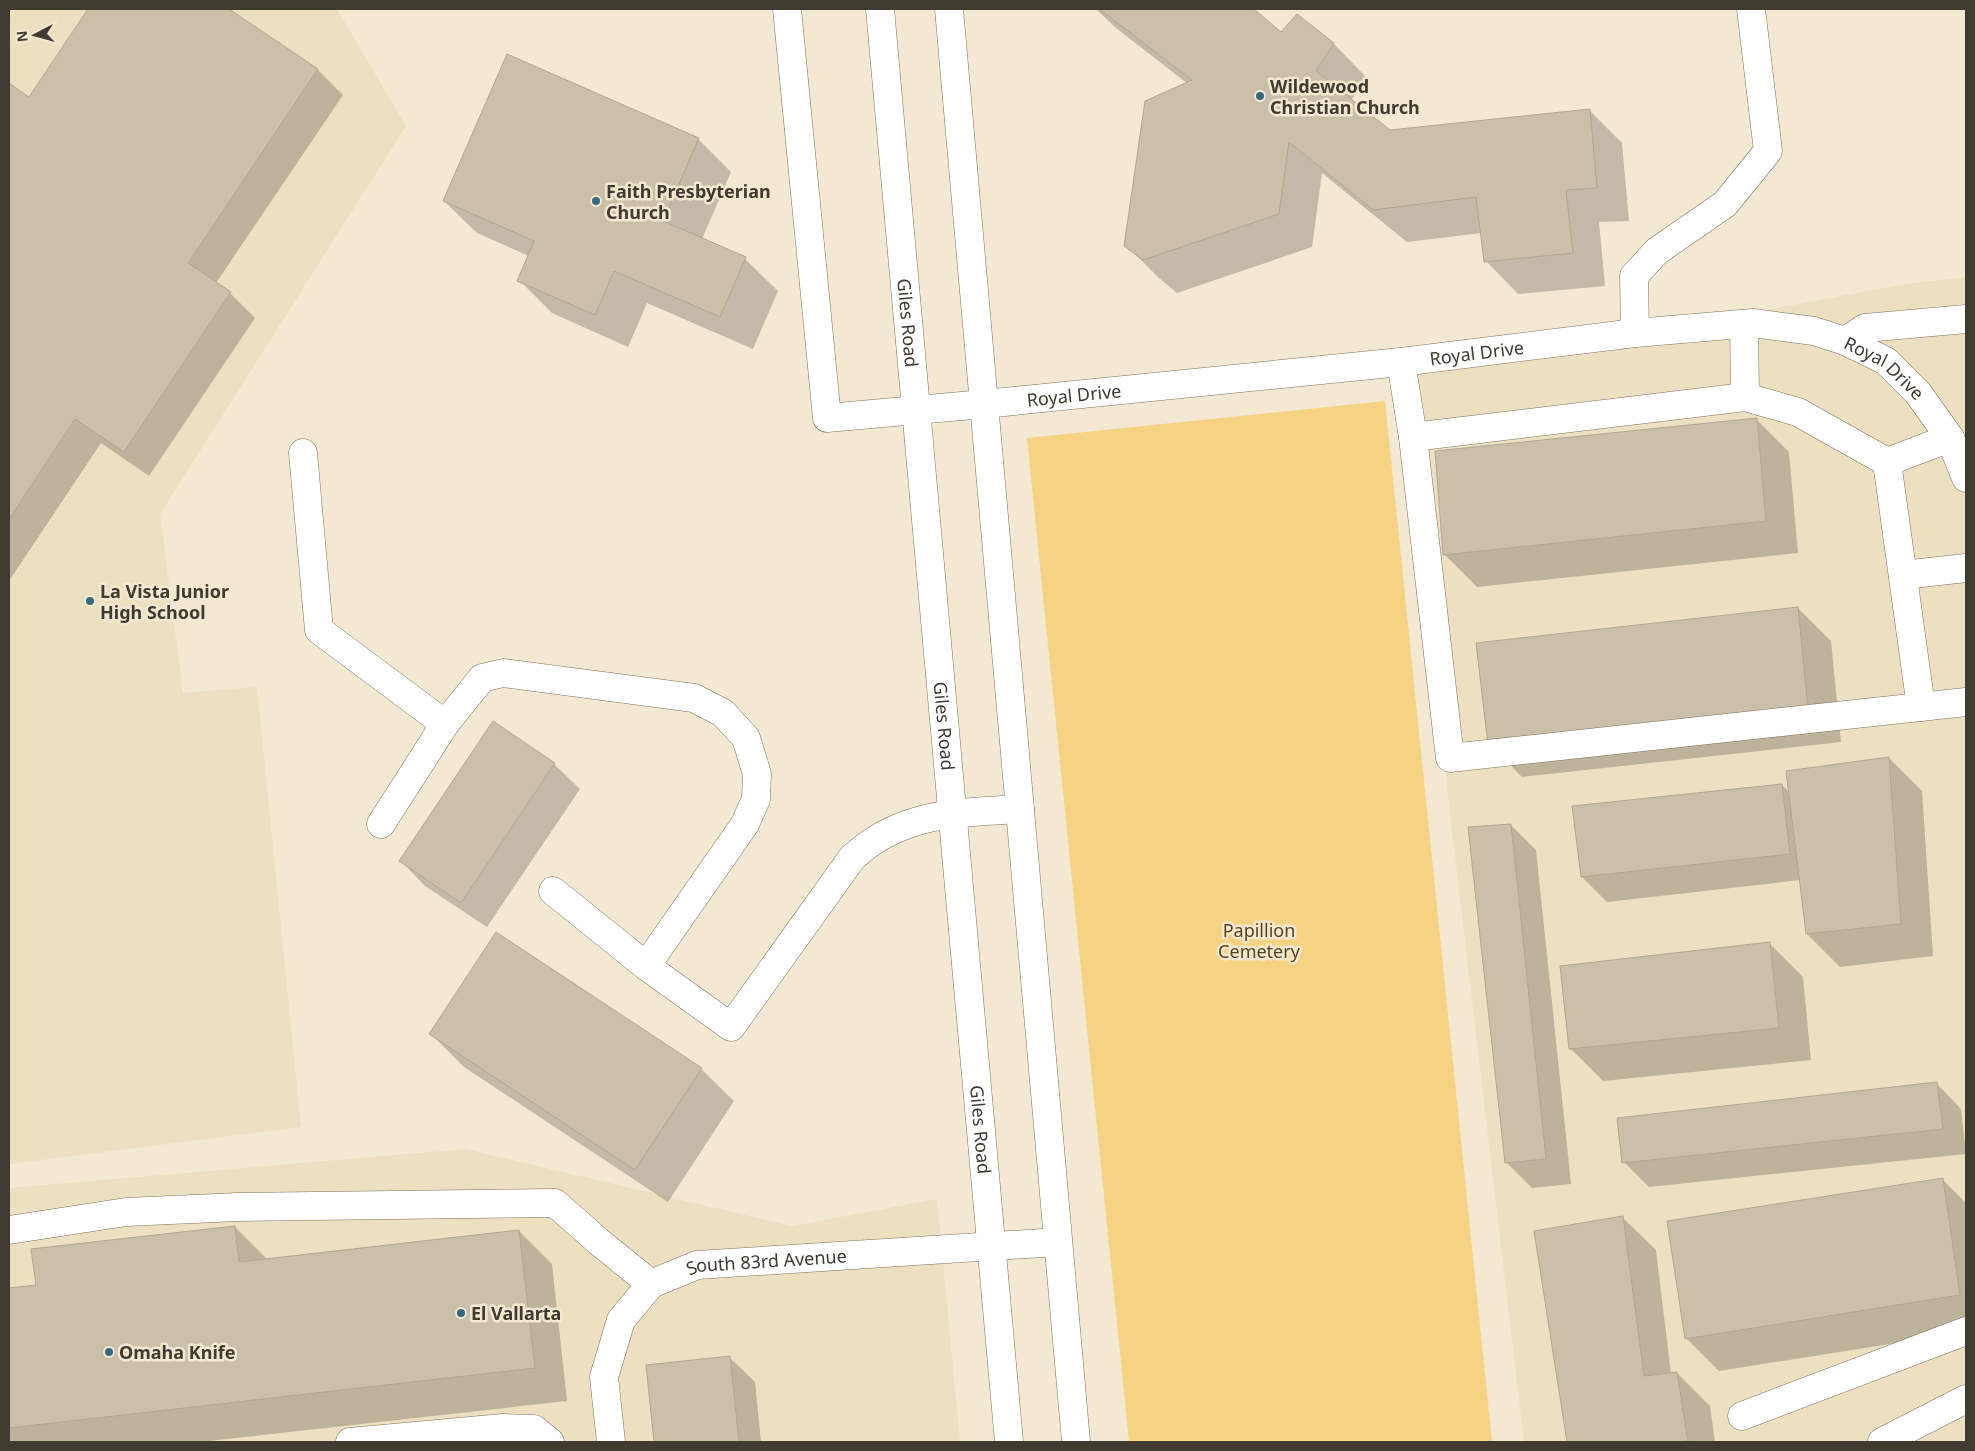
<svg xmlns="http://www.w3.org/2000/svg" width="1975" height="1451" font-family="'Noto Sans',sans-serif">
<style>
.built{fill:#ede0c1}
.green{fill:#f6d382}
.shadow{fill:#0003}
.building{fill:#cac0a9;stroke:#b1a790}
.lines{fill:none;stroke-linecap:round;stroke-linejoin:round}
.minor-casing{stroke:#7b725c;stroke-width:29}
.major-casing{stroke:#7b725c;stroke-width:29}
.minor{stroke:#fff;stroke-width:28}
.major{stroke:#fff;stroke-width:28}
.poi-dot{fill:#336b85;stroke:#f3e8d1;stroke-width:2}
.labels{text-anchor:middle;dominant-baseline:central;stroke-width:5;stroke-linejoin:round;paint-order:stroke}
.poi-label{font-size:18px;font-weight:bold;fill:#3f3b31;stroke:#f3e8d1;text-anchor:start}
.street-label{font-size:18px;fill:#3f3b31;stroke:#f3e8d1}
.park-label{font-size:18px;fill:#55441b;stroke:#f3e8d1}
</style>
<rect width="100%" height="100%" fill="#f3e8d1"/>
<!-- built -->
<path class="built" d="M9,9h328l69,117 -246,388 23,179 74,-6 44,440 -292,37z
M1966,277v1165h-442l-77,-654 -32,-413 491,-91z
M466,1149l326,77 145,-27 23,243h-951v-254z"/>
<!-- green -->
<path class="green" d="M1385,401l107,1041h-363l-102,-1004z"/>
<!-- shadow -->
<path class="shadow" d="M89,9h138l91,61 25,25 -127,188 14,10 25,25 -106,158 -48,-33 -92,138v-496l20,13z
M1096,9h156l29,25 17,-18 36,28 32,33 -15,24 38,31 200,-22 33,33 7,78 -30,1 6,64 -87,8 -32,-33 -4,-28 -75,9 -85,-69 -10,74 -135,46 -18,-15 -33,-33 62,-161 -72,-56z
M698,139l33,33 -29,67 43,20 33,32 -25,58 -106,-46 -19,44 -76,-34 -33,-33 10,-24 -52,-23 -33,-32z
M1756,419l33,33 9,101 -321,34 -33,-33z
M1798,608l33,33 10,101 -319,35 -32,-33z
M494,722l60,42 26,25 -93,138 -62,-41 -25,-26z
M1889,758l33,33 11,165 -93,11 -33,-33 -6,-54 -194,22 -25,-25 -9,-70 209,-22 8,8z
M1511,825l25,25 35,334 -39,4 -25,-25z
M1770,944l33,33 8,83 -208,21 -33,-33z
M431,1034l270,35 33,32 -66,101 -204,-135z
M1936,1083l25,26 5,45 -317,33 -25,-25z
M1942,1179l24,24v129l-247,39 -33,-33z
M1623,1218l33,32 15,124 6,-1 33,33 5,36h-147l-32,-210z
M235,1227l33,33 251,-29 33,33 15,137 -366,41h-192v-153l28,-3z
M729,1357l26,25 6,60h-106l-8,-76z"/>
<!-- building -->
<path class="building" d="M88,9h141l89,60 -130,194 43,29 -107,160 -49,-33 -66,100v-436l20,14z
M1099,9h155l27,23 16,-18 37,29 -18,28 74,59 200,-21 7,79 -31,2 7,63 -89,9 -8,-65 -103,13 -84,-68 -10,72 -136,46 -19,-14 21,-145 47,-21z
M507,54l192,84 -36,83 83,36 -26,60 -106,-46 -19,44 -78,-34 17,-40 -91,-40z
M1757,418l9,103 -323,34 -8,-104z
M1798,607l10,102 -320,36 -12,-102z
M493,721l62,42 -94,140 -62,-42z
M1889,757l12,167 -95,10 -20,-163z
M1782,784l8,70 -209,23 -9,-71z
M1511,824l35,335 -41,4 -37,-336z
M496,932l206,136 -67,102 -206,-136z
M1770,942l9,86 -210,21 -9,-83z
M1937,1082l6,47 -321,34 -5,-45z
M1943,1178l17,117 -275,44 -18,-118z
M1623,1216l21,160 33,-4 11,70h-121l-33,-211z
M235,1226l4,36 280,-32 16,138 -526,60v-140l27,-3 -5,-36z
M730,1356l9,86h-85l-8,-77z"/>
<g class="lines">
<defs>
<g id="minor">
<path id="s1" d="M787,9l40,409 157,-14 417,-42 234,-29 118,-10 61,8 31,10 41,20 32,32 32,45 16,40"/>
<path d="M1744,324l1,73"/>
<path d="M1635,333l-1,-57 23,-25 68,-47 43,-53 -17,-142"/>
<path d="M1845,341l20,-13 101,-9"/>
<path d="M1401,362l12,75"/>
<path d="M1950,438l-63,24 -89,-50 -53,-15 -332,40 37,321 516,-56"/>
<path d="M303,453l16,177 126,94"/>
<path d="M1887,462l34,245"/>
<path d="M1903,575l63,-7"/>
<path d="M381,824l64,-100 37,-46 21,-5 191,25 29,15 23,25 11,36 -1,25 -11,25 -99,142"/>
<path d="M553,891l93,75 85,61 121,-169c49,-46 105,-45 168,-49"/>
<path d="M9,1230l117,-18 112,-5 317,-4 43,38 53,43"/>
<path d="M1742,1416l224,-85"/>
<path d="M350,1442l153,-14 31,1 16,13"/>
<path id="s2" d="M611,1442l-7,-65 17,-57 30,-36 46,-19 361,-23"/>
<path d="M1882,1442l84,-43"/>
</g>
<g id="major">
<path id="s3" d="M880,9l129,1433"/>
<path d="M949,9l127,1433"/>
</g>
</defs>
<!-- minor casing -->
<use href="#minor" class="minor-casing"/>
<!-- major casing -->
<use href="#major" class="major-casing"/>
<!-- minor -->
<use href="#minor" class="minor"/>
<!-- major -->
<use href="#major" class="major"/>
</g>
<!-- markers -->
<g class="poi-dot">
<circle cx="1260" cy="96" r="5"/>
<circle cx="596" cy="201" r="5"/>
<circle cx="90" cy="601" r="5"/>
<circle cx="461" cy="1313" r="5"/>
<circle cx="109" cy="1352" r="5"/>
</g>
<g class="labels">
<!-- poi labels -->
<g class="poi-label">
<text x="1270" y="86">Wildewood<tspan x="1270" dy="21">Christian Church</tspan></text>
<text x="606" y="191">Faith Presbyterian<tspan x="606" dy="21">Church</tspan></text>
<text x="100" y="591">La Vista Junior<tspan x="100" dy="21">High School</tspan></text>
<text x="471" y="1313">El Vallarta</text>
<text x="119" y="1352">Omaha Knife</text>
</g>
<!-- street labels -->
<g class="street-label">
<text stroke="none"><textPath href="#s3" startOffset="315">Giles Road</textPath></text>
<text stroke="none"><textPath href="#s1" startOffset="1064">Royal Drive</textPath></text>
<text stroke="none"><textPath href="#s1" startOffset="1484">Royal Drive</textPath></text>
<text stroke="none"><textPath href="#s1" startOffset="659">Royal Drive</textPath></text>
<text stroke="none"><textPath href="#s3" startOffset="720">Giles Road</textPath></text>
<text stroke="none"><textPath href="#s3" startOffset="1125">Giles Road</textPath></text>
<text stroke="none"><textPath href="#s2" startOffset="291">South 83rd Avenue</textPath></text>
</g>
<!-- park labels -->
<g class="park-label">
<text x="1259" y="930">Papillion<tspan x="1259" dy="21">Cemetery</tspan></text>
</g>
</g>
<!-- border -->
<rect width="1975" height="1451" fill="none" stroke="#3f3b31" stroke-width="20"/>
<!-- north arrow -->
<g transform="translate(35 35) rotate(264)" stroke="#f3e8d1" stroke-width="4" paint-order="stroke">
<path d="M0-4L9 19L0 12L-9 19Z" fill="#3f3b31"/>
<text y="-8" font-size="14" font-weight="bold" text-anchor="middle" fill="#3f3b31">N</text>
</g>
</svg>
